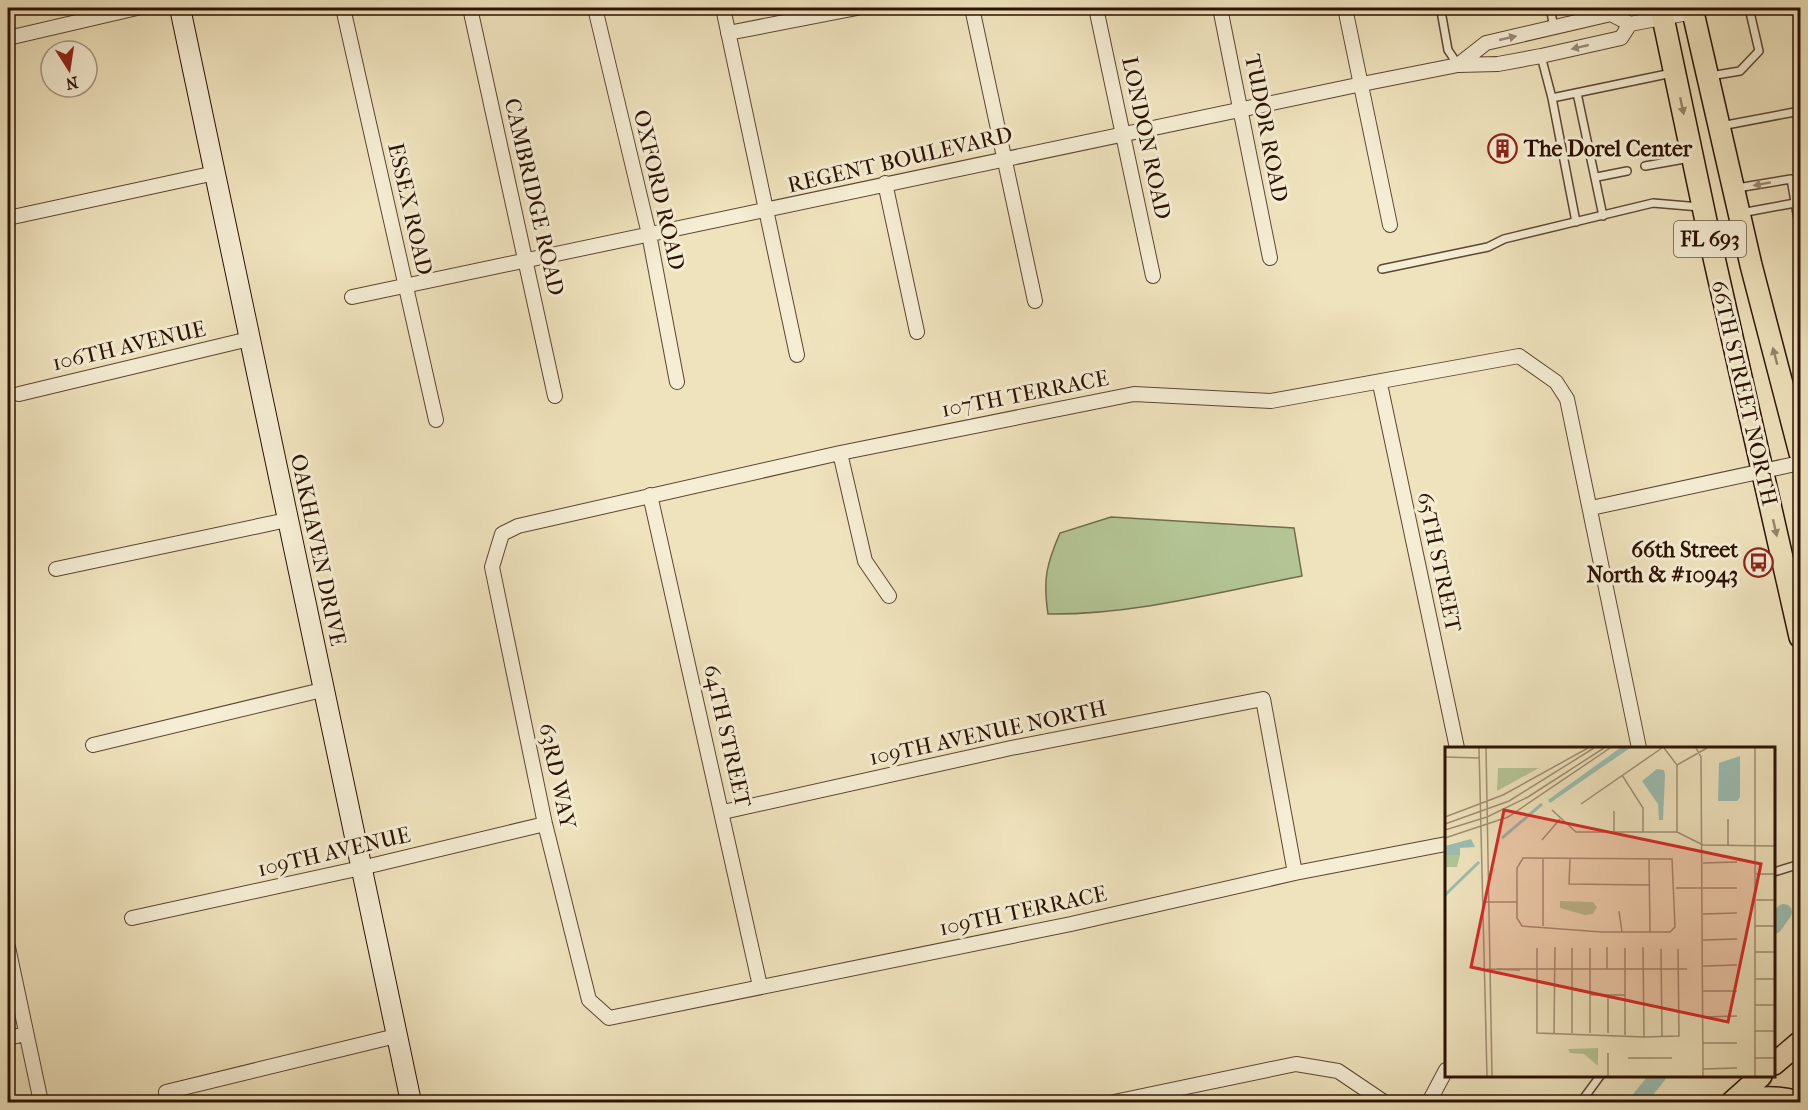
<svg xmlns="http://www.w3.org/2000/svg" width="1808" height="1110" font-family="'IM FELL French Canon',serif">
<style>
.green{fill:#b4c595;stroke:#706c4c;stroke-width:1.5}
.lines{fill:none;stroke-linecap:round;stroke-linejoin:round}
.canal{stroke:#9abeb3;stroke-width:16}
.lane-casing{stroke:#5c4632;stroke-width:10}
.street-casing{stroke:#5c4632;stroke-width:16}
.secondary-casing{stroke:#2b1203;stroke-width:22}
.primary-casing{stroke:#2b1203;stroke-width:24}
.lane{stroke:#f5edd4;stroke-width:7}
.street{stroke:#f5edd4;stroke-width:14}
.secondary{stroke:#f5edd4;stroke-width:20}
.primary{stroke:#efe3bd;stroke-width:21}
.oneway{fill:#9a8a76}
.oneway2{fill:#978569}
.labels{text-anchor:middle;dominant-baseline:central;stroke-width:6;stroke-linejoin:round;paint-order:stroke}
.shield{fill:#f5edd4;stroke:#685442;stroke-width:1.5}
.shield-label{font-size:21px;font-weight:bold;fill:#2b1203}
.street-label{font-size:22px;fill:#2b1203;stroke:#f5edd4}
.poi-label{font-size:22px;font-weight:bold;fill:#2b1203;stroke:#f5edd4;text-anchor:start}
.inset-river{fill:none;stroke:#9abeb3;stroke-width:3}
.inset-road{fill:none;stroke:#a18f73;stroke-width:1.5}
.view{fill:#d62828;fill-opacity:0.15;stroke:#d62828;stroke-width:3}
.inset-edge{fill:none;stroke:#2b1203;stroke-width:3}
</style>
<rect width="100%" height="100%" fill="#efe3bd"/>
<filter id="stains"><feTurbulence type="fractalNoise" baseFrequency=".00333" numOctaves="4"/><feColorMatrix values="0 0 0 0 .2 0 0 0 0 .09 0 0 0 0 .02 0 0 0 .5 -.17"/></filter>
<radialGradient id="worn" r=".72"><stop offset=".6" stop-color="#630" stop-opacity="0"/><stop offset="1" stop-color="#630" stop-opacity=".3"/></radialGradient>
<!-- green -->
<path class="green" d="M1111,517l183,11 8,48c-83,16 -169,39 -254,38 -5,-34 -2,-49 12,-81z"/>
<g class="lines">
<!-- canal -->
<path class="canal" d="M1774,926l10,-14
M1637,1102l21,-26"/>
<defs>
<path id="lane" d="M1457,8l-16,3 7,39 10,15
M1550,8l4,19
M1541,56l11,42 120,-25
M1710,76l30,-5 19,-20 -10,-43
M1577,93l26,123
M1552,98l24,124
M1721,126l79,-15
M1645,166l45,-8
M1597,177l30,-6
M1737,188l54,-9 9,52
M1741,213l54,-10
M1382,269l106,-22 16,-8 149,-36 47,4
M1774,872l26,-8
M1581,1102l19,-26"/>
<path id="street" d="M343,8l93,412
M470,8l85,388
M595,8l54,226 28,148
M723,8l74,347
M972,8l63,293
M1096,8l57,268
M1220,8l50,250
M1345,8l45,217
M728,33l129,-25
M8,38l129,-30
M1458,65l28,-22 125,-29 19,10 63,-12
M885,183l32,149
M8,218l207,-45
M352,297l1010,-213 96,-19 40,-1 43,-8 80,-18 9,-14
M1380,384l77,364
M19,394l230,-55
M840,453l25,108 24,35
M650,495l110,491
M1591,508l209,-45
M56,569l231,-49
M93,745l229,-55
M723,812l288,-64 252,-49 32,174
M1446,844l-151,29 -224,51 -462,94 -20,-18 -44,-176 -53,-257 10,-33 16,-8 322,-73 294,-59 137,7 248,-45 37,26 11,17 72,349
M132,918l229,-50 184,-44
M8,947l33,155
M8,1038l17,-4
M166,1092l230,-56
M1114,1102l182,-38 42,7 46,31
M1429,1102l17,-32"/>
<path id="secondary" d="M180,8l231,1094"/>
<path id="primary" d="M1661,8l49,232 90,397
M1692,8l59,257 49,188
M1774,1064l26,-22
M1732,1102l29,-26
M1743,1102c19,-6 35,-6 54,0"/>
</defs>
<!-- lane casing -->
<use href="#lane" class="lane-casing"/>
<!-- street casing -->
<use href="#street" class="street-casing"/>
<!-- secondary casing -->
<use href="#secondary" class="secondary-casing"/>
<!-- primary casing -->
<use href="#primary" class="primary-casing"/>
<!-- lane -->
<use href="#lane" class="lane"/>
<!-- street -->
<use href="#street" class="street"/>
<!-- secondary -->
<use href="#secondary" class="secondary"/>
<!-- primary -->
<use href="#primary" class="primary"/>
</g>
<!-- one-way arrows -->
<defs><path id="oneway-solid" d="M-6-.8H1V-3.2L6.5 0L1 3.2V.8H-6Z" transform="scale(1.5)"/></defs>
<g class="oneway">
<use href="#oneway-solid" transform="translate(1508 38) rotate(-13)"/>
<use href="#oneway-solid" transform="translate(1580 47) rotate(167)"/>
<use href="#oneway-solid" transform="translate(1762 184) rotate(170)"/>
</g>
<g class="oneway2">
<use href="#oneway-solid" transform="translate(1682 106) rotate(78)"/>
<use href="#oneway-solid" transform="translate(1775 356) rotate(-105)"/>
<use href="#oneway-solid" transform="translate(1775 528) rotate(77)"/>
</g>
<!-- icons -->
<defs>
<symbol id="building-ring" viewBox="-11 -11 22 22"><circle r="9.5" fill="#f5edd4" stroke="#8f2418" stroke-width="1.5"/><path d="M-4-6H4V6H1V3H-1V6H-4ZM-2.5-4.3h1.7v1.8h-1.7ZM.8-4.3h1.7v1.8H.8ZM-2.5-1h1.7V.8h-1.7ZM.8-1h1.7V.8H.8Z" fill="#8f2418"/></symbol>
<symbol id="bus-ring" viewBox="-11 -11 22 22"><circle r="9.5" fill="#f5edd4" stroke="#8f2418" stroke-width="1.5"/><path d="M-5-6H5V4H4V6H2V4H-2V6H-4V4H-5ZM-3.5-4V0h7V-4ZM-3.5 1.2v1.5H-2V1.2ZM2 1.2v1.5H3.5V1.2Z" fill="#8f2418"/></symbol>
</defs>
<g fill-rule="evenodd">
<use href="#building-ring" x="1486" y="132" width="33" height="33"/>
<use href="#bus-ring" x="1742" y="546" width="33" height="33"/>
</g>
<g class="labels">
<!-- shield labels -->
<rect class="shield" x="1674" y="221" width="72" height="36" rx="4.5"/>
<g class="shield-label">
<text x="1710" y="239">FL 693</text>
</g>
<!-- street labels -->
<g class="street-label">
<text transform="translate(1266 128) rotate(79)">TUDOR ROAD</text>
<text transform="translate(1146 138) rotate(78)">LONDON ROAD</text>
<text transform="translate(900 160) rotate(-13)">REGENT BOULEVARD</text>
<text transform="translate(659 190) rotate(77)">OXFORD ROAD</text>
<text transform="translate(534 197) rotate(77)">CAMBRIDGE ROAD</text>
<text transform="translate(410 209) rotate(77)">ESSEX ROAD</text>
<text transform="translate(129 346) rotate(-13)">106TH AVENUE</text>
<text transform="translate(1744 393) rotate(77)">66TH STREET NORTH</text>
<text transform="translate(1025 394) rotate(-11)">107TH TERRACE</text>
<text transform="translate(318 550) rotate(78)">OAKHAVEN DRIVE</text>
<text transform="translate(1439 562) rotate(78)">65TH STREET</text>
<text transform="translate(988 733) rotate(-12)">109TH AVENUE NORTH</text>
<text transform="translate(727 736) rotate(77)">64TH STREET</text>
<text transform="translate(557 776) rotate(78)">63RD WAY</text>
<text transform="translate(334 852) rotate(-13)">109TH AVENUE</text>
<text transform="translate(1023 911) rotate(-12)">109TH TERRACE</text>
</g>
<!-- poi labels -->
<g class="poi-label">
<text x="1524" y="149">The Dorel Center</text>
<text x="1738" y="550" text-anchor="end">66th Street<tspan x="1738" dy="25">North &amp; #10943</tspan></text>
</g>
</g>
<!-- overview -->
<g transform="translate(1445 747)">
<rect width="330" height="330" fill="#efe3bd"/>
<path d="M53,21h41l-42,23zM0,108h15l-3,12h-12zM115,154l33,1 4,5 -4,7 -8,1 -25,-7zM153,301v18l-14,-12 -14,-1 -2,-4z" fill="#b4c595"/>
<path d="M175,1h10l-80,55 -2,-3zM295,9v41l-3,4h-19l1,-38zM212,22l7,1 1,5 -2,45h-4l-1,-16 -16,-23zM26,92l4,8 -15,1v7h-15v-9z" fill="#9abeb3"/>
<path class="inset-river" d="M57,91l40,-34M0,148l34,-33"/>
<path class="inset-road" d="M34,1l8,328M41,1l6,328M219,1l13,17v67M251,1l5,9 2,319M310,1v328M0,10l34,1M232,18l30,-17M177,28l21,33v24M136,57l81,-56M107,63l24,22h101l26,13 72,1M0,70l58,-22 85,-47M0,77l64,-23 85,-53M0,83l42,-13 41,-20 76,-49M169,85v-21M0,91l63,-21 102,-69M97,93l18,-21M283,99v-27M78,111l149,1 3,68 -5,5h-68l-80,-6 -5,-8v-50zM125,112l-1,25 80,1M204,112l1,73M258,116l34,-1M311,127h19M231,141h61M311,153h19M40,155h32M174,164l3,21M258,167l34,-1M98,179v-67M310,179h20M258,193l34,-1M162,200v22M198,200l1,90M92,201v85l107,4 35,-1 -1,-87M127,201v85M145,201v85M216,202l1,87M310,205h20M258,219l34,-1M42,222l33,1M52,222h190M311,232h19M257,244h35M145,248h35M310,258h20M257,270l35,-1M310,284h20M109,286l1,-86M163,286v-38M180,288v-87M258,296h34M163,306v23M183,311h44M309,311h21M258,322l34,-1"/>
<path class="view" d="M59,63l257,54 -33,158 -257,-55z"/>
<rect width="330" height="330" class="inset-edge"/>
</g>
<!-- margin -->
<rect width="1808" height="1110" fill="none" stroke="#efe3bd" stroke-width="30"/>
<rect x="9" y="9" width="1790" height="1092" fill="none" stroke="#2b1203" stroke-width="3"/>
<rect x="15" y="15" width="1778" height="1080" fill="none" stroke="#2b1203" stroke-width="1.5"/>
<!-- north arrow -->
<g transform="translate(69 69) rotate(168)"><circle r="28" fill="#f5edd4" stroke="#a49580" stroke-width="1.5"/>
<path d="M0-4.5L10 22L0 15L-10 22Z" fill="#8f2418"/>
<text y="-9" font-size="16" font-weight="bold" text-anchor="middle" fill="#2b1203">N</text>
</g>
<rect width="100%" height="100%" filter="url(#stains)"/>
<rect width="100%" height="100%" fill="url(#worn)"/>
</svg>
